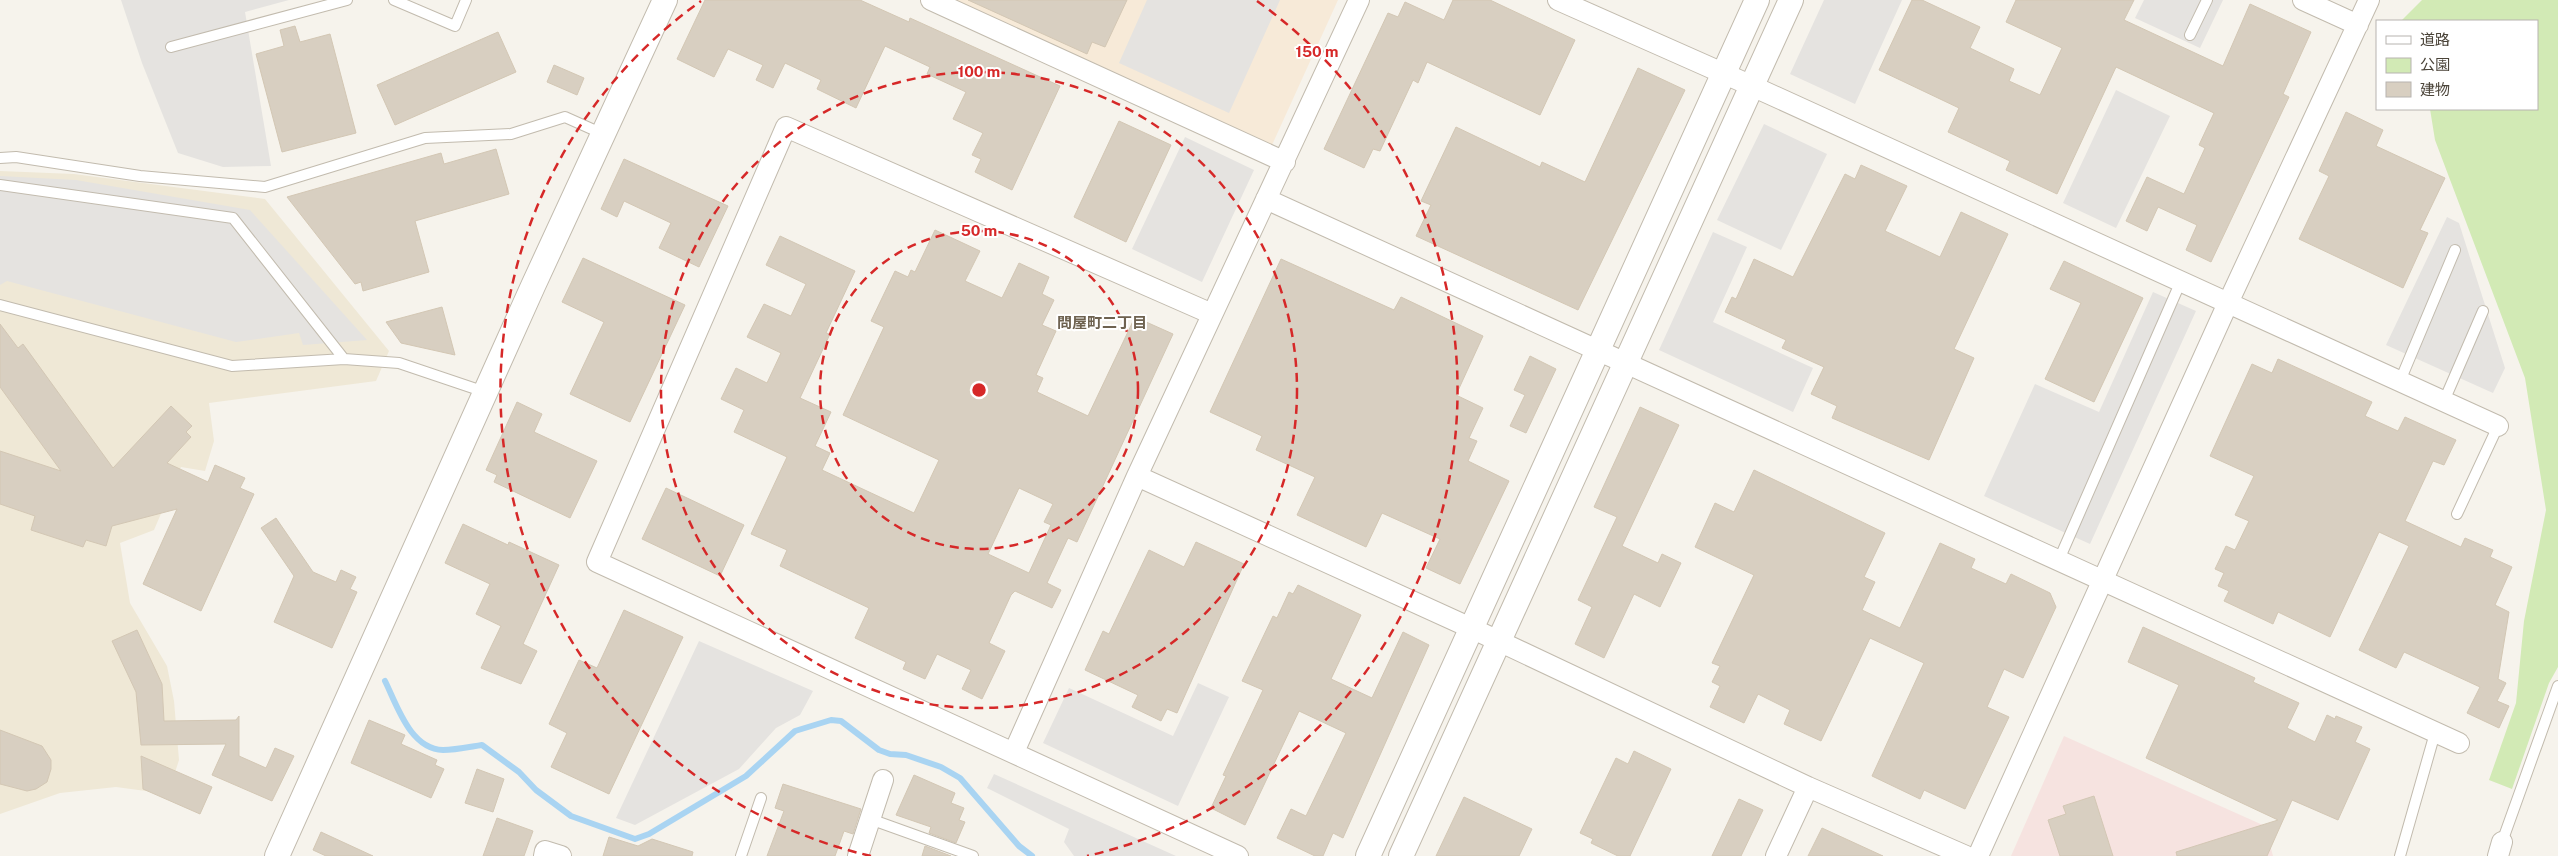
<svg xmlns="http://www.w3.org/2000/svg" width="2558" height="856" font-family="'Public Sans','Noto Sans JP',sans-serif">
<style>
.commercial{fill:#f7ead8}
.education{fill:#efe8d6}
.medical{fill:#f6e3e0}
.green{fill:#d2eab5}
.parking{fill:#e5e3e0}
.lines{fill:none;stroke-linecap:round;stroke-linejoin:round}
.stream{stroke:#a9d4f2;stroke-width:6}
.building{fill:#d8cfc1;stroke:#d3c7b4;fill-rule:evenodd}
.service-casing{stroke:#c2bbae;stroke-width:12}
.minor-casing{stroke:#c2bbae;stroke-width:22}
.tertiary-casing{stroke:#c2bbae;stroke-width:26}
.service{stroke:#fff;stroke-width:10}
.minor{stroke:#fff;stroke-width:20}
.tertiary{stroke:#fff;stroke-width:24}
.ring{fill:none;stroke:#d62828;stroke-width:2.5;stroke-dasharray:9 6}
.labels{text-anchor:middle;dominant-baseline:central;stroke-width:4;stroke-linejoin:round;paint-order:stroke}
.neighbourhood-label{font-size:15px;font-weight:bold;fill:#6e6250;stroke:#fff}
.centre{fill:#d62828;stroke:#fff;stroke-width:2.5}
.ring-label{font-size:15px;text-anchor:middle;font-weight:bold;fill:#d62828;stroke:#fff;stroke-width:4;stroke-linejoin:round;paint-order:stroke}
</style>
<rect width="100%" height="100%" fill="#f6f3ec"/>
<!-- commercial -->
<path class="commercial" d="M953,0h385l-66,145z"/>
<!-- education -->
<path class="education" d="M0,171l74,3 191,25 124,152 -13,30 -167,22 5,38 -9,30 -24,-4 -27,63 -34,13 10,60 37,63 7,35 5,59 -11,34 -52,-7 -56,6 -60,21z"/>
<!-- medical -->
<path class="medical" d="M2064,736l201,90 8,30h-262z"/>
<!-- green -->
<path class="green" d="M2422,0h136v667l-9,16 -37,106 -23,-9 27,-77 8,-82 22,-111 -21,-132 -90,-238 -5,-31h107v-88h-136z"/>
<!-- parking -->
<path class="parking" d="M121,0h168l-44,12 26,154 -48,1 -45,-14 -36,-90z
M1147,0h133l-51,113 -110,-50z
M1824,0h78l-47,104 -65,-30z
M2144,0h79l-23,48 -65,-30z
M2116,90l54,26 -54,112 -53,-25z
M1764,124l63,30 -46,96 -64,-30z
M1185,137l69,33 -52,112 -70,-33z
M0,176l76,4 174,30 117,130 -64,5 -4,-12 -63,9 -229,-61 -7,4z
M2447,217l12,6 46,145 -12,25 -107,-48z
M1713,232l34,15 -34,75 100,46 -20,44 -134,-62z
M2153,292l43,19 -106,233 -106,-48 51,-112 64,28z
M699,641l114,50 -13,24 -24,13 -37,41 -104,56 -19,-7z
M1198,683l31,14 -51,109 -135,-63 26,-55 104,48z
M994,774l182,82h-102l-10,-14 5,-13 -82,-41z"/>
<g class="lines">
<!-- stream -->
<path class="stream" d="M385,681c12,24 25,68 58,69 12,0 26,-3 39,-5l37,27 17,18 35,26 64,23 14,-5 97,-58 49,-45 36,-11 10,1 38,29 11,4 16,1 35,12 19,11 59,68 13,10"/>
</g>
<!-- building -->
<path class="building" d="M705,0h155l49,22 1,-4 150,68 -48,104 -37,-18 6,-13 -9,-4 11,-22 -30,-14 13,-27 -39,-18 3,-7 -45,-21 -29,62 -39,-19 4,-9 -36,-17 -12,25 -17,-8 7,-15 -35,-16 -14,28 -37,-18z
M968,0h159l-22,47 -13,-5 -5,12z
M1453,0h37l85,40 -35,75 -113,-53 -9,21 -5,-3 -33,71 -7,-2 -9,19 -40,-19 64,-136 10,4 7,-15 39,18z
M1912,0h10l58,27 -10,21 44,21 -5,12 31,14 22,-47 -56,-26 10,-22h118l-10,20 99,46 27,-62 61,28 -28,62 6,3 -78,165 -25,-12 11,-25 -39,-18 -11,24 -21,-10 21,-44 37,17 21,-46 -6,-3 15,-32 -98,-46 -59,127 -51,-24 4,-9 -62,-29 11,-24 -80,-38z
M295,26l5,16 30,-8 26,99 -74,19 -26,-98 28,-8 -4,-16z
M498,32l18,40 -121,53 -18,-40z
M554,65l30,13 -7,17 -30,-13z
M1638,68l47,22 -107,220 -162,-74 15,-31 -10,-4 35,-74 84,40 2,-5 43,20z
M2346,112l37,18 -7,16 69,32 -25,52 8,3 -25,55 -104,-49 30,-63 -10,-5z
M1119,121l52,24 -45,97 -52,-25z
M496,149l13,45 -94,27 14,51 -66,19 -2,-9 -6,2 -68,-87 154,-44 3,11z
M624,159l104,47 -29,61 -40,-19 12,-25 -47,-22 -7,16 -16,-8z
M1861,165l46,21 -22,45 55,26 21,-45 47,22 -54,115 20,9 -45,102 -97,-42 5,-12 -26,-12 13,-27 -42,-19 4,-8 -61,-28 7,-15 4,2 18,-40 39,18 52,-103 10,5z
M935,230l45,21 -15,30 37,17 17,-35 30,14 -7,17 12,6 -12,25 14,6 -20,44 7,3 -6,14 51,24 47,-99 38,17 -96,208 -9,-4 -21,45 14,7 -9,18 -37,-17 -4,4 -22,48 16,8 -23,48 -20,-10 9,-19 -34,-16 -12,25 -22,-10 3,-7 -51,-24 14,-30 -89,-42 7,-16 -36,-16 36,-77 -53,-25 10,-22 -23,-11 15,-31 31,15 14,-30 -34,-16 17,-33 27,12 15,-32 -40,-19 14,-29 75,35 -29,62 4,1 -30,64 31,14 -16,34 15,7 -8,17 92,43 25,-53 -96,-45 41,-88 -13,-6 24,-50 13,6 3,-7 4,2zM1019,488l34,16 -9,18 7,3 -22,48 -41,-19z
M583,258l102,47 -55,117 -60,-28 34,-72 -42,-20z
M1281,259l113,51 7,-13 82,39 -27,59 27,13 -14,30 8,3 -9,20 41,20 -49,103 -34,-16 14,-29 -58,-26 -16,34 -69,-32 18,-38 -59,-27 6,-14 -52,-24z
M2064,261l79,37 -49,104 -49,-23 36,-76 -31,-14z
M442,307l13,48 -54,-12 -15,-21z
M0,324l18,24 5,-4 90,124 58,-62 21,20 -6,6 5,5 -24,26 41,19 7,-17 30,13 -5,10 14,6 -53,117 -58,-27 34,-75 -65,17 -6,20 -20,-6 -3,7 -52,-17 4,-14 -35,-12v-53l61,20 -61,-84z
M1530,356l26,13 -30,64 -16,-7 15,-31 -11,-5z
M2278,359l94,43 -7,14 33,15 7,-14 51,23 -12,25 -11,-4 -28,60 56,26 4,-9 28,12 -3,7 22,10 -17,38 14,7 -11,67 8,4 -9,18 12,5 -10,22 -32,-15 13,-26 -76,-35 -8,16 -37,-18 50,-104 -30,-14 -49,105 -52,-25 -5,12 -49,-23 5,-10 -11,-5 6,-13 -9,-4 11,-23 9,4 14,-29 -14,-6 19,-39 -44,-20 42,-92 20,9z
M517,402l25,12 -8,18 63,29 -27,57 -76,-36 3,-7 -11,-5z
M1640,407l39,18 -57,121 36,17 4,-9 19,9 -21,44 -26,-13 -30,64 -29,-14 17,-37 -14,-7 39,-83 -23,-10z
M1754,470l131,63 -21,44 11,5 -13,28 38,18 40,-85 35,16 -4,9 35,16 5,-10 39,19 6,14 -33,71 -19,-9 -17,38 22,10 -44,92 -41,-19 -4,9 -48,-23 52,-113 -54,-25 -49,103 -37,-17 6,-14 -32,-16 -14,29 -34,-16 10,-21 -8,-4 8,-16 -8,-3 42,-88 -59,-28 20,-44 19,9z
M666,488l78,37 -24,51 -78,-37z
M276,518l37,54 23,10 5,-12 15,7 -6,12 7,3 -25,56 -58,-26 20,-46 -33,-48z
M463,524l45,21 1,-3 50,23 -36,79 14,7 -16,33 -40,-16 20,-42 -25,-12 14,-30 -45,-21z
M1196,542l48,22 -67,149 -10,-4 -6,12 -29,-14 6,-12 -53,-25 18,-39 6,3 40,-84 35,17z
M1298,585l63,30 -30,64 41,19 31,-66 26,13 -86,193 -10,-5 -10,23h-8l-38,-18 14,-29 15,7 40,-83 -47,-22 -54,114 -34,-17 15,-32 -3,-1 40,-85 -21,-9 31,-65 4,2 12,-26 4,2z
M624,610l59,27 -74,157 -58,-27 16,-34 -18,-9 30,-64 18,8z
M2143,627l112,51 -2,4 46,21 -12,25 28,14 12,-27 8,4 1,-3 26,11 -7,15 15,7 -32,71 -46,-20 -25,56h-90l-1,-4 102,-32 -132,-62 33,-73 -51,-23z
M137,630l25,54 2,37 72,-1 3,-4v40l27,12 9,-20 19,8 -22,45 -60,-26 14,-31 -85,1 -5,-53 -24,-51z
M369,720l36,15 -4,9 36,16 -2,5 9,4 -13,29 -80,-35z
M0,730l42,16 9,14v9l-4,13 -11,7 -9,2 -27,-7z
M1634,751l37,18 -41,87h-12l-27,-13 2,-4 -13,-6 36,-75 12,6z
M141,756l71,31 -12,27 -57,-25z
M477,769l27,10 -11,33 -28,-9z
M914,775l41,18 -4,10 13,5 -5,12 6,2 -9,21 -27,-10 2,-6 -35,-12z
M783,784l78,25 -8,25 -9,-3 -9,25h-68l17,-45 -9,-3z
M2094,796l19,60h-53l-12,-36 18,-6 -3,-8z
M1464,797l68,32 -13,27h-83z
M1739,799l24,11 -22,46h-29z
M497,818l36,13 -9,25h-41z
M1822,828l61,28h-75z
M321,832l52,24h-47l-13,-6z
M609,837l29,9 14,-7 41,13 -1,4h-89z
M925,846l26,10h-29z"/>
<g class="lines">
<defs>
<path id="service" d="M394,0l61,26 11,-26
M2190,35l17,-35
M171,47l176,-47
M0,158l16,-1 124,19 125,11 160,-49 86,-4 54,-17 38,17
M0,185l233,33 111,141
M0,305l232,61 112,-7 55,4 86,29
M2400,381l55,-131
M2444,401l39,-90
M2457,514l41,-88
M2058,562l123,-281
M870,819l103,37
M2502,842l56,-156
M741,856l20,-58
M2400,856l35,-123"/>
<path id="minor" d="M931,0l354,162
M1558,0l194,86 746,340
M2303,0l55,25
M1266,199l1193,544
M1212,314l-426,-187 -189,435 641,294
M1137,476l334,152 337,159 158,69
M1014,752l123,-276 222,-476
M544,856l1,-5 16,5
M858,856l25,-76
M1776,856l32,-69
M1978,856l250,-553 141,-303
M2498,856l4,-14"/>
<path id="tertiary" d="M277,856l256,-570 132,-286
M1368,856l389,-856
M1401,856l390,-856"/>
</defs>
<!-- service casing -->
<use href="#service" class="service-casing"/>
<!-- minor casing -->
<use href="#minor" class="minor-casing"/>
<!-- tertiary casing -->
<use href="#tertiary" class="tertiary-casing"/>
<!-- service -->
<use href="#service" class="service"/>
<!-- minor -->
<use href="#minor" class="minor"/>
<!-- tertiary -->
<use href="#tertiary" class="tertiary"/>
</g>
<!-- distance rings -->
<g class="ring">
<circle cx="979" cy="390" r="159"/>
<circle cx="979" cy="390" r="318"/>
<path d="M871 856A478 478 0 0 1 701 1M1257 1A478 478 0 0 1 1087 856"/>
</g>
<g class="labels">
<!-- neighbourhood labels -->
<g class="neighbourhood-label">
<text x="1102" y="322">問屋町二丁目</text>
</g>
</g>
<circle cx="979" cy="390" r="8" class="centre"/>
<g class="ring-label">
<text x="1317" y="57">150 m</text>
<text x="979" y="77">100 m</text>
<text x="979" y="236">50 m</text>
</g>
<!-- legend -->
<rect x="2376" y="20" width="162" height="90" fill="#ffffff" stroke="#b7b4b0"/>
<rect x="2386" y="36" width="25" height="8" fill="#ffffff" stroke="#b7b4b0"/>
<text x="2420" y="45" font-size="15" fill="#4b4439">道路</text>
<rect x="2386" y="58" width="25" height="15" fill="#d2eab5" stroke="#b7b4b0"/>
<text x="2420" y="70" font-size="15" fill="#4b4439">公園</text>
<rect x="2386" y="82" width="25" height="15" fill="#d8cfc1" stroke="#b7b4b0"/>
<text x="2420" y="95" font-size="15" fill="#4b4439">建物</text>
</svg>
